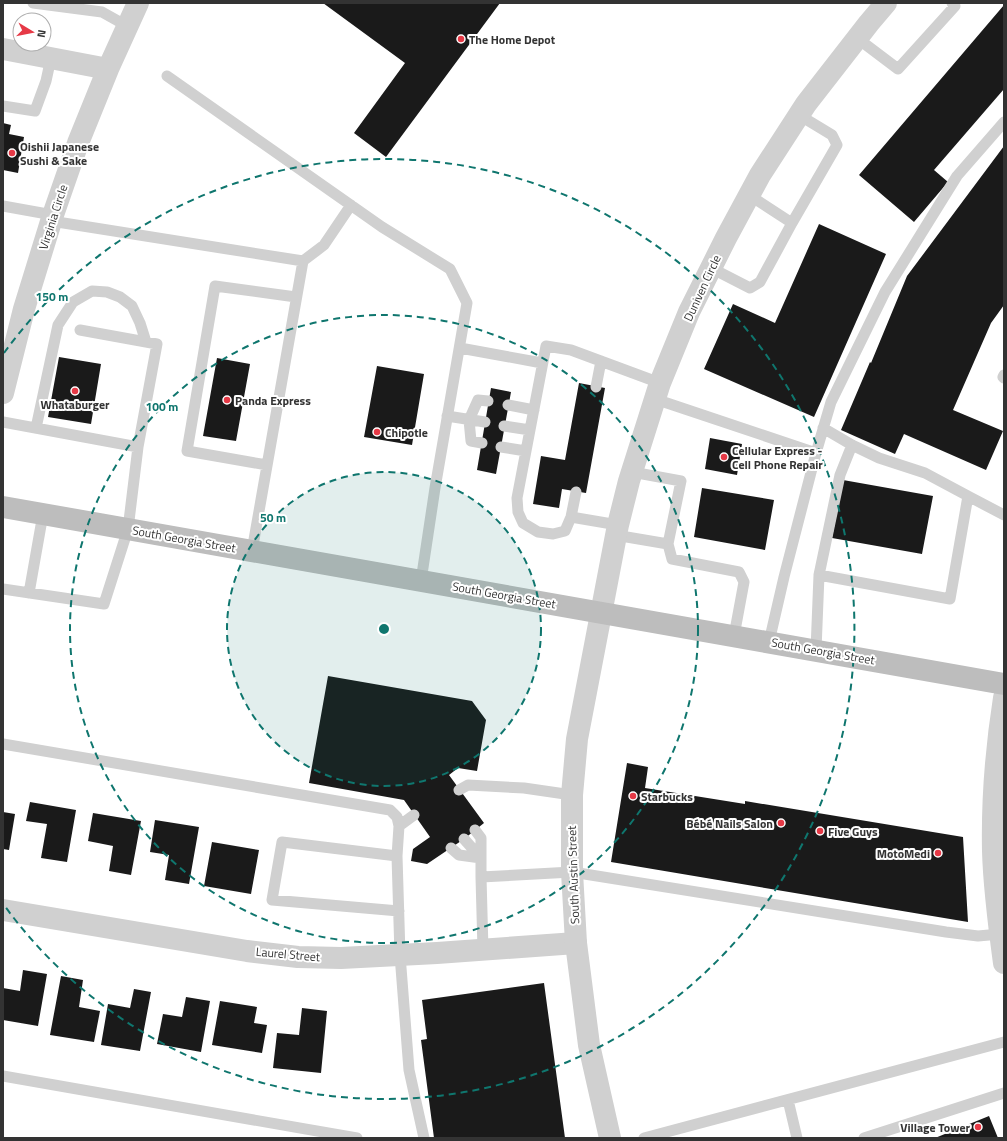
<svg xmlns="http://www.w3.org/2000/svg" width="1007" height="1141" font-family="'Titillium Web',sans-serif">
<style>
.building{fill:#1a1a1a}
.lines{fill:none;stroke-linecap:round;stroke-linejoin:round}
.service{stroke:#d0d0d0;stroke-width:11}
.minor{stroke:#d0d0d0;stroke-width:22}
.tertiary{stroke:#d0d0d0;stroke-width:22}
.secondary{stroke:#bdbdbd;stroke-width:22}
.ring{fill:none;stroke:#0f766e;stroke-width:2;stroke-dasharray:7 5}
.poi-dot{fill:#e63946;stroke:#fff;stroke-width:1.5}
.labels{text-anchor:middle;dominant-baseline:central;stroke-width:4;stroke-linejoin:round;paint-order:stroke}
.poi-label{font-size:12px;font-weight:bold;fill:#333;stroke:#fff;text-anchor:start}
.street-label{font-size:12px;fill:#333;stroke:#fff}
.centre{fill:#0f766e;stroke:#fff;stroke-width:2}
.ring-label{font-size:12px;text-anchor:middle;font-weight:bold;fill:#0f766e;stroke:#fff;stroke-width:4;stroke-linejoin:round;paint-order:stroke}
</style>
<rect width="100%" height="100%" fill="#fff"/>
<!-- building -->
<path class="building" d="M323,3h177l-114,154 -32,-24 51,-70z
M1004,5v84l-70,81 14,12 -34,40 -55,-47z
M3,123l8,2 -2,9 15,3 -6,36 -15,-3z
M1004,146v159l-13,18 -38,87 50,21 -17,39 -82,-36 -9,20 -54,-24 29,-68 1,1 36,-87z
M819,224l67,30 -72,163 -110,-48 29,-65 42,19z
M59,357l42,7 -10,60 -43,-7z
M217,358l33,6 -14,77 -33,-5z
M377,366l47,8 -12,71 -48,-8z
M579,383l26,5 -19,105 -24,-4 -3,19 -26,-4 8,-48 24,4z
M491,388l20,4 -15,82 -19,-4z
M710,438l32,6 -5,31 -32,-6z
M843,480l90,16 -11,58 -90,-16z
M702,488l72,12 -9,50 -71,-13z
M328,676l144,25 14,19 -9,51 -19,-3 -9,7 35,48 -20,16 -37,25 -16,-3 2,-12 17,-12 -26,-37 -95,-17z
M627,763l21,4 -3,21 100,16v-3l218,36 5,85 -357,-60z
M30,802l46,8 -9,52 -26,-4 6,-34 -21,-3z
M3,812l12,2 -6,36 -6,-1z
M93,813l48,8 -10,54 -22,-4 4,-25 -25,-5z
M155,820l44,7 -10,57 -24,-4 4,-25 -19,-3z
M212,842l47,8 -8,44 -47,-8z
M23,970l24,4 -9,52 -35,-6v-32l17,3z
M61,976l22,4 -4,27 21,4 -6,31 -44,-7z
M544,983l21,155h-131l-13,-98 6,-1 -5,-39z
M134,989l17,3 -11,59 -39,-6 7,-41 22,4z
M186,997l24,4 -9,51 -44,-8 6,-30 19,3z
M220,1001l37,6 -3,16 13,2 -5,28 -50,-8z
M302,1008l25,3 -6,62 -48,-5 4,-35 22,2z
M989,1116l9,22h-63z"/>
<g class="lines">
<!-- service -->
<path class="service" d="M33,3l69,9 25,14
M857,38l41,31 57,-63 -3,-3
M167,76l215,151 68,42 17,34 -32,185 -14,93
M3,106l32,5 11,-30 5,-23
M749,195l43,28 45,-78 -5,-10 -33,-20
M3,206l50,9
M51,221l252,40 21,-16 27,-40
M711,268l39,20 10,-6 32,-59
M80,330l77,14 -19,103
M460,348l82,15
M1004,375l-1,2 1,1
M596,387l5,-26
M655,399l161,54
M508,405l26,5
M447,416l38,6
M3,422l135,25 -10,82 -24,75 -101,-15
M504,426l26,4
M36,428l22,-103 15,-23 19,-11 15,1 13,5 12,9 8,17 6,19
M823,428l29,17 27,13 46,15 43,23
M482,443l-11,-2 -2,-21 9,-20 10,1
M501,447l25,4
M267,465l-80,-14 28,-165 81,11
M576,492l-5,25 -6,14 -12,3 -15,-2 -15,-9 -5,-11 -1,-14 29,-152 25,4 89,33
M571,517l47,8
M615,535l53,9 13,-63 -49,-9
M668,544l4,15 67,13 5,10 -10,54
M252,551l51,-290
M819,575l21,-100 12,-30
M29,593l14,-79
M769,642l15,-65 32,-124 15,-51 54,-110 72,-116 47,-54
M816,650l3,-75 131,24 18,-103 36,19
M3,744l387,66 7,7 2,9 -2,30 3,99 9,115 15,68
M459,790l9,-5 56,3 48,7
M399,826l15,-11
M475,830l6,8v39
M464,839l17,19
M451,848l8,7 22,3
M397,856l-115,-14 -10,58 127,11
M483,950l-2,-73 91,-5 374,60 32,4 22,-2
M3,1076l354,62
M788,1100l9,38
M644,1138l360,-96
M864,1138l140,-45"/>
<!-- minor -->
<path class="minor" d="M3,49l105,20
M3,393l21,-84 29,-94 25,-72 30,-74 30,-66
M3,910l244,41 51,6 43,1 96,-5 139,-10"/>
<!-- tertiary -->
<path class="tertiary" d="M1004,698c-8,51 -12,102 -11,153 1,38 6,75 11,112
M610,1138l-21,-93 -13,-102 -4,-71v-77l5,-56 41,-214 11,-44 31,-98 29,-71 37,-74 34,-63 46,-71 63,-81 17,-20"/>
<!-- secondary -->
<path class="secondary" d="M3,507l1001,177"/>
</g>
<!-- distance rings -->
<circle cx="384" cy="629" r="157" fill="#0f766e" fill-opacity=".12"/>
<g class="ring">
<circle cx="384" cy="629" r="157"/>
<circle cx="384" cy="629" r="314"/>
<path d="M4 353A470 470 0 1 1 4 905"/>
</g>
<!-- markers -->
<g class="poi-dot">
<circle cx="461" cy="39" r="4"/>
<circle cx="12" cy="153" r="4"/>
<circle cx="75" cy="391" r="4"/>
<circle cx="227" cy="400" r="4"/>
<circle cx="377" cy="432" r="4"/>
<circle cx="724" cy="457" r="4"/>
<circle cx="633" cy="796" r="4"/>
<circle cx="781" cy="823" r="4"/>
<circle cx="820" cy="831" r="4"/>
<circle cx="938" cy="853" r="4"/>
<circle cx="978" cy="1127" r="4"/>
</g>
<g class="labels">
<!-- poi labels -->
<g class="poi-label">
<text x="469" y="39">The Home Depot</text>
<text x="20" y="146">Oishii Japanese<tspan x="20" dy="14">Sushi &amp; Sake</tspan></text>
<text x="235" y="400">Panda Express</text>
<text x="75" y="404" text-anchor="middle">Whataburger</text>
<text x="385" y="432">Chipotle</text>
<text x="732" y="450">Cellular Express -<tspan x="732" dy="14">Cell Phone Repair</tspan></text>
<text x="641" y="796">Starbucks</text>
<text x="773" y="823" text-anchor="end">Bébé Nails Salon</text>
<text x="828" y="831">Five Guys</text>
<text x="930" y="853" text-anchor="end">MotoMedi</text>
<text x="970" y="1127" text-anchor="end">Village Tower</text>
</g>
<!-- street labels -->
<g class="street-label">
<text transform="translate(53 217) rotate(-72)">Virginia Circle</text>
<text transform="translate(702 288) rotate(-65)">Duniven Circle</text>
<text transform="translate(184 539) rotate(10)">South Georgia Street</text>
<text transform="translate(504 595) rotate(10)">South Georgia Street</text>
<text transform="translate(823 651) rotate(10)">South Georgia Street</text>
<text transform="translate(573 875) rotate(-92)">South Austin Street</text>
<text transform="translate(288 954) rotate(5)">Laurel Street</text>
</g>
</g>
<circle cx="384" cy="629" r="6" class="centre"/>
<g class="ring-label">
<text x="52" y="301">150 m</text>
<text x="162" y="411">100 m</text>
<text x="273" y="522">50 m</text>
</g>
<!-- border -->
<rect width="1007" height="1141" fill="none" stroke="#333333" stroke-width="8"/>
<!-- north arrow -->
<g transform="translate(32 32) rotate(100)"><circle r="19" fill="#ffffff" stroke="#adadad"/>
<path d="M0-3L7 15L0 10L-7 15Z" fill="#e63946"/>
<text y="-6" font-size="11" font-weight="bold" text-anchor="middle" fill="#333333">N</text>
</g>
</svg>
